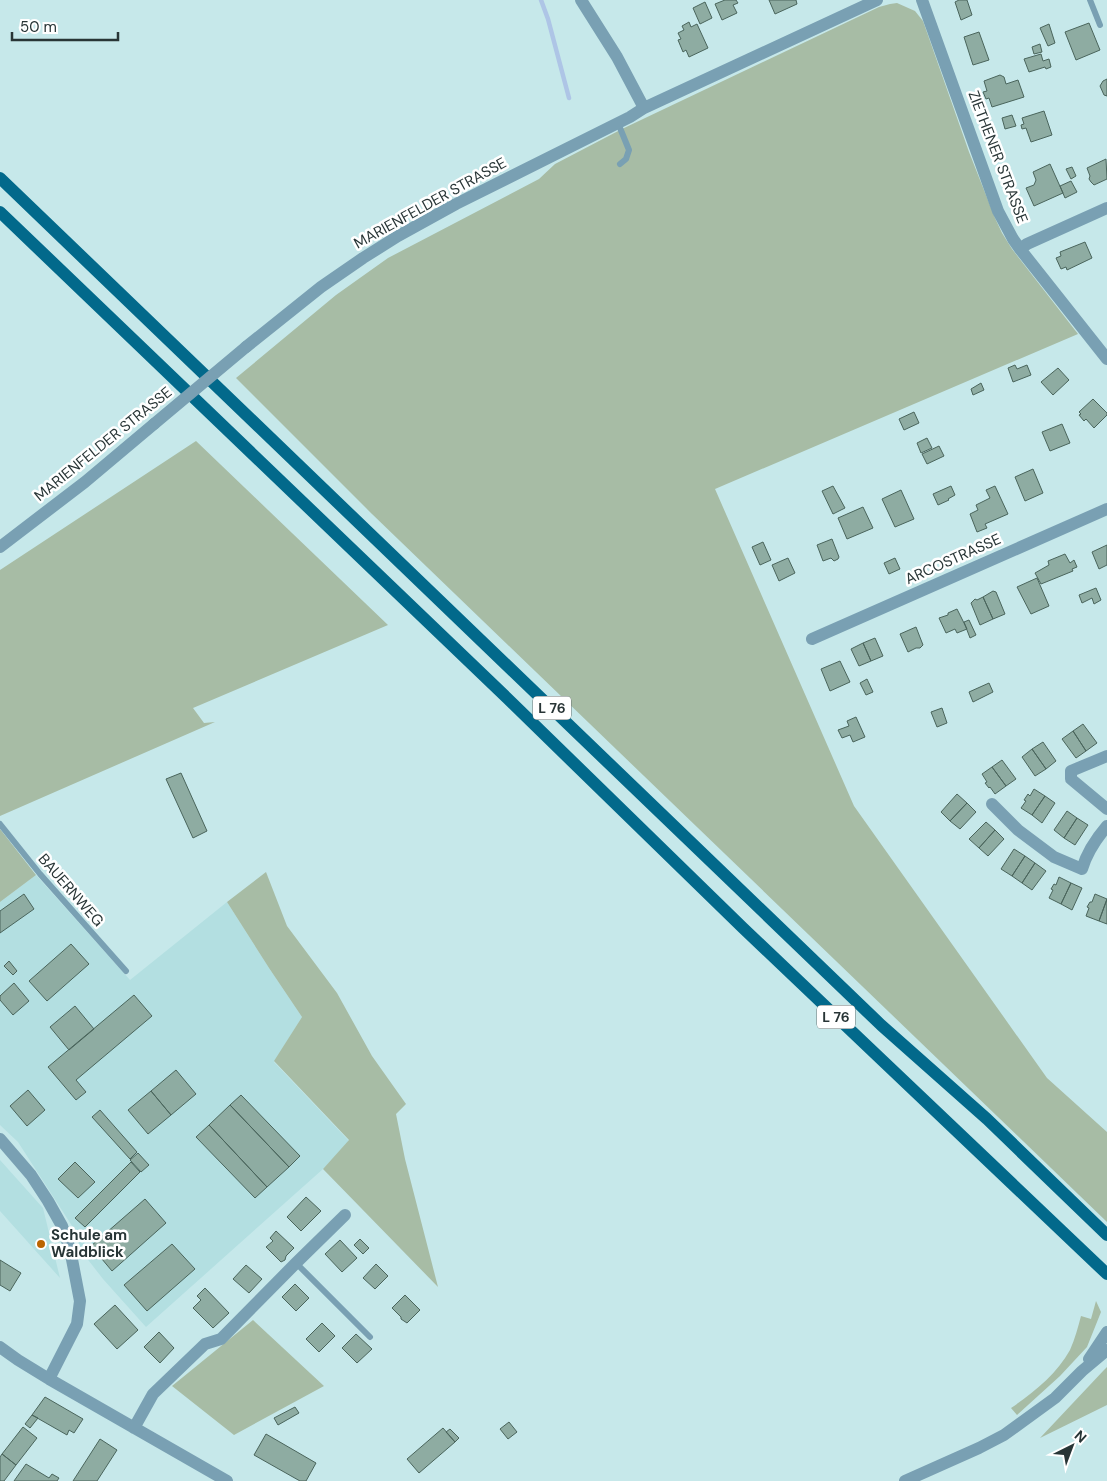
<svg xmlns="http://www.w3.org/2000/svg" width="1107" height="1481" font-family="'DM Sans',sans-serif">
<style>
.built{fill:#b3dfe1}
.green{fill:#a7bca5}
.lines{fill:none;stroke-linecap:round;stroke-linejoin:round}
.stream{stroke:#aec5e6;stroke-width:4.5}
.building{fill:#8eaca2;stroke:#4a655c}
.service{stroke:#79a0b3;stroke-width:6}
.minor{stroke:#79a0b3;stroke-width:12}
.primary{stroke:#02698b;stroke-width:12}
.minor-bridge{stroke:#79a0b3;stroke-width:12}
.poi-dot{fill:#bc6400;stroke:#fff;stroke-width:2}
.labels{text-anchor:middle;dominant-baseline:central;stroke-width:5;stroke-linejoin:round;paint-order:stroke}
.shield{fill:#fff;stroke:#687272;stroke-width:1}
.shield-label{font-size:14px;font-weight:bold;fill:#283536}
.street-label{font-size:15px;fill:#283536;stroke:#fff}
.poi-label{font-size:15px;font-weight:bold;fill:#283536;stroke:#fff;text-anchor:start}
</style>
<rect width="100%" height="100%" fill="#c6e8ea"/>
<!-- built -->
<path class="built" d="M36,875l94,105 97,-78 42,66 33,49 -28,45 75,79 -26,28 -177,158 -43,-48 -21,-27 -8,-23 -56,-87 -18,-17v-223z
M0,1160l43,48 17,70 -60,-67z"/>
<!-- green -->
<path class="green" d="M897,3l18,8 8,10 46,131 26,66 7,15 10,16 66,85 -363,155 139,317 193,272 60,54v90l-735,-708 -136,-136 100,-83 52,-37 151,-79 16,-15 67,-35 257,-122 11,-3z
M196,441l192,184 -195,83 11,15 11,-1 -215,94v-246z
M0,829l36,46 -36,27z
M266,872l21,54 50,67 35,63 34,48 -10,10 9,45 33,128 -115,-118 26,-29 -75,-79 28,-44 -33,-49 -42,-66z
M1096,1301l5,11 -14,35 -27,29 -43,39 -6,-7c22,-15 46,-34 59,-58 5,-11 8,-23 11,-34l10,3z
M253,1320l71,66 -90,49 -62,-49z
M1107,1367v38l-67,33 64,-68z"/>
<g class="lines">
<!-- stream -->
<path class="stream" d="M541,0l7,19 21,79"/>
</g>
<!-- building -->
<path class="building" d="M725,0h11l2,3 -5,2 4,8 -15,7 -7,-16z
M769,0h27l1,4 -22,10z
M959,0h8l5,15 -11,5 -6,-18z
M705,2l7,16 -12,6 -7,-16z
M689,22l2,5 6,-3 11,24 -19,9 -3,-7 -3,2 -5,-12 3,-1 -3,-6 6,-3 -2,-4z
M1089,23l11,27 -24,10 -11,-28z
M1049,24l6,19 -7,3 -8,-18z
M979,32l10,28 -16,5 -9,-28z
M1040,44l2,8 -8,2 -2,-7z
M1041,54l2,7 6,-2 2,8 -5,2 -1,-2 -16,5 -5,-13z
M1000,75l4,2 2,7 12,-4 6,17 -32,10 -3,-9 -3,1 -3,-7 4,-1 -3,-10z
M1107,79v17l-3,-1 -4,-9 3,-5z
M1044,111l8,24 -21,7 -5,-14 -4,1 -1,-4 3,-1 -2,-6z
M1012,115l4,11 -11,3 -3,-11z
M1106,159l1,20 -13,6 -3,-3 -2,-3 1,-3 -3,-8z
M1050,164l13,29 -29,13 -8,-18 8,-3 2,-5 -3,-8z
M1072,167l4,9 -5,3 -5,-10z
M1071,181l6,11 -12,6 -5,-12z
M1085,242l7,16 -25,12 -1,-3 -5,2 -5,-11 5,-2 -1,-4z
M1015,365l2,4 10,-4 4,10 -18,7 -5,-14z
M1058,368l11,12 -16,15 -12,-13z
M981,383l3,7 -11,5 -2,-6z
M1093,399l14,14v2l-13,13 -8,-9 -2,2 -5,-6 2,-1 -2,-2z
M914,412l5,11 -15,7 -5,-11z
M1062,424l8,19 -20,8 -8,-19z
M927,438l5,10 -11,5 -4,-10z
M939,446l5,10 -17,8 -5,-10z
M1033,469l10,24 -18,8 -10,-24z
M833,486l12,22 -12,6 -11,-23z
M951,486l4,9 -7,4 1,1 -11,5 -5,-11z
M995,486l13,28 -23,10 2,4 -10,4 -7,-18 8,-4 -2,-5 14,-7 -4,-8z
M901,490l13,29 -19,8 -13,-28z
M863,507l10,21 -26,11 -9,-21z
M832,539l7,18 -1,2 -4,2 -3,-3 -8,3 -6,-16z
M763,542l8,18 -11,5 -8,-18z
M1107,545v20l-8,4 -7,-17z
M1065,554l5,9 4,-3 3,7 -5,2 1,2 -32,13 -6,-11 14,-8 -1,-4z
M788,558l7,15 -16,8 -7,-16z
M895,558l5,11 -11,5 -5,-11z
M1037,578l12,28 -18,8 -14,-27z
M1096,588l5,12 -7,4 -2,-6 -10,5 -3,-8z
M993,591l3,1 9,22 -12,5 -10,-22z
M983,597l10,22 -13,6 -9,-22 4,-4 2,1z
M957,609l10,20 -10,4 -2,-4 -9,4 -7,-15 9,-3v-2z
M969,620l7,15 -6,3 -6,-16z
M916,627l7,18 -3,3h-4l-8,4 -8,-18z
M875,638l8,18 -12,5 -8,-18z
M863,643l8,18 -12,5 -8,-17z
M840,661l10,21 -20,9 -9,-22z
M867,679l6,13 -7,3 -6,-12z
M989,683l4,9 -20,10 -4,-10z
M942,708l5,15 -10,4 -6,-15z
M856,717l9,20 -12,5 -3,-7 -8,3 -4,-8 11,-4 -2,-5z
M1083,724l14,19 -11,8 -13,-20z
M1073,731l13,20 -10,7 -14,-19z
M1043,742l13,19 -10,8 -14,-20z
M1032,749l14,20 -11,7 -13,-19z
M1002,760l14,19 -10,7 -14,-19z
M992,767l14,19 -11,8 -5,-7 -1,1 -4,-5 2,-1 -5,-8z
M181,773l26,58 -14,7 -27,-59z
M1034,789l11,7 -13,19 -11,-7 5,-7 -2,-1 4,-6 2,2z
M957,794l10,9 -17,18 -9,-9z
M1045,796l10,7 -13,20 -10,-8z
M967,803l9,9 -16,17 -10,-8z
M1067,811l10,7 -13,20 -10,-8z
M1077,818l11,7 -13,20 -11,-7z
M986,822l9,8 -16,18 -10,-9z
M995,830l9,9 -16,17 -9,-8z
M1014,849l11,7 -13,20 -11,-7z
M1025,856l10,7 -13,20 -10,-7z
M1035,863l11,8 -14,19 -10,-7z
M1059,877l12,6 -10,21 -12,-6 4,-8 -2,-1 3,-5 2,1z
M1071,883l11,5 -10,22 -11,-6z
M24,894l10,15 -34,24v-22z
M1095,894l12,5 -8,22 -13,-5 3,-8 -2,-1 3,-5h2z
M1107,899v25l-8,-3z
M71,944l18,20 -42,37 -18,-20z
M9,961l8,10 -4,4 -9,-9z
M14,983l15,18 -16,14 -13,-15v-4z
M134,995l18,21 -76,64 10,12 -10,8 -28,-33z
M75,1006l19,23 -25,21 -19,-23z
M176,1070l20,24 -25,21 -20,-24z
M28,1090l17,20 -18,16 -17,-20z
M151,1091l20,24 -23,19 -20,-24z
M241,1095l59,61 -11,11 -59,-62z
M230,1105l59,62 -22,20 -58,-62z
M100,1110l37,42 -7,7 -38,-42z
M209,1125l58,62 -12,11 -59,-61z
M138,1153l11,12 -8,7 -11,-12z
M75,1162l20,20 -17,16 -20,-19z
M131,1162l9,10 -55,55 -10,-9z
M306,1197l15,14 -20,20 -14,-14z
M145,1199l21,24 -54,48 -21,-25z
M276,1231l18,17 -8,8 -1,4 -4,2 -15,-15 7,-6 -3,-3z
M360,1239l9,9 -6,6 -9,-9z
M340,1240l17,18 -15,14 -17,-18z
M172,1244l23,25 -48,42 -23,-26z
M0,1260l21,13 -11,18 -10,-6z
M376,1264l12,12 -13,13 -12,-11z
M246,1265l16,14 -13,14 -16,-14z
M295,1284l14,14 -13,13 -14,-14z
M205,1288l24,25 -16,15 -20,-20 8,-8 -4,-4z
M405,1295l15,15 -13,13 -6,-4v-2l-9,-9z
M115,1305l23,25 -21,19 -23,-25z
M322,1323l13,13 -16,16 -13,-13z
M159,1332l15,16 -14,15 -16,-16z
M356,1334l16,15 -15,14 -15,-15z
M45,1397l38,22 -9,14 -5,-3 -2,5 -35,-20z
M295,1407l4,6 -21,12 -4,-7z
M32,1415l6,3 -8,10 -5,-4z
M509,1422l8,10 -9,7 -8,-10z
M23,1427l14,11 -21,27 -14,-11z
M443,1428l12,14 -36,31 -12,-14z
M450,1429l9,9 -4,4 -9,-10z
M266,1434l50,29 -10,18h-6l-46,-26z
M100,1439l17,11 -20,31h-24z
M2,1454l14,11 -12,16h-4v-24z
M26,1464l23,14 3,-4 7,4 -2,3h-43z"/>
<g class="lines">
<!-- service -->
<path class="service" d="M1090,0l10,25
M618,123l11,27 -3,9 -6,5
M0,824l40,50 86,97
M296,1263l74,74"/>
<!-- minor -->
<path class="minor" d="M581,0l36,57 27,51
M922,0l76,211 15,28 7,10 87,110
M1020,249l7,-5 80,-36
M246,347l75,-60 42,-29 35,-22 58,-32 174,-87 14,-9 233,-108
M0,547l85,-65 69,-58
M812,639l295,-130
M1107,756l-36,15v8l36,30
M992,804l26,26 36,27 28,12c5,-17 13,-29 25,-43
M0,1139l31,36 17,26 14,25 8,23 10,52 -3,23 -28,55
M0,1347l18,13 31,19 178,102
M1089,1359l18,-27
M134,1428l19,-34 52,-50 16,-5 75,-76 49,-48
M905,1481l74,-33 25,-13 51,-37 27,-27 25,-21"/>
<!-- primary -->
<path class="primary" d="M0,178l881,847 106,94 120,116
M0,212l507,486 236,230 364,346"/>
<!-- minor-bridge -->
<path class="minor-bridge" d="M154,424l92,-77"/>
</g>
<!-- markers -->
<circle class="poi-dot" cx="41" cy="1244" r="5"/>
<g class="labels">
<!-- shield labels -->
<g class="shield">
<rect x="533" y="696.5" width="38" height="23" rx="4"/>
<rect x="817" y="1005.5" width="38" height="23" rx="4"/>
</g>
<g class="shield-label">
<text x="552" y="708">L 76</text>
<text x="836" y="1017">L 76</text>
</g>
<!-- street labels -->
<g class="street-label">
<text transform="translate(998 157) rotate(69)">ZIETHENER STRASSE</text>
<text transform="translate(430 203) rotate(-29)">MARIENFELDER STRASSE</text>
<text transform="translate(103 444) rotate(-39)">MARIENFELDER STRASSE</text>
<text transform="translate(953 559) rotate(-24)">ARCOSTRASSE</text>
<text transform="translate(71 890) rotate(49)">BAUERNWEG</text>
</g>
<!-- poi labels -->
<g class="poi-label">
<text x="51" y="1235">Schule am<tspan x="51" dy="17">Waldblick</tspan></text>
</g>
</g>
<!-- north arrow -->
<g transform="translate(1072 1446) rotate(42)" stroke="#ffffff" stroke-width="4" paint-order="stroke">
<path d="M0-4L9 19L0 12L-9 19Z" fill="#283536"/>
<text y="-8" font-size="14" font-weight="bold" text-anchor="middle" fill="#283536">N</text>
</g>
<!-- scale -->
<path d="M12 32v8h106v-8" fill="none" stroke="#283536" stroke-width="2.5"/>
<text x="20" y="32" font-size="15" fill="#283536" stroke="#ffffff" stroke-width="4" paint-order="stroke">50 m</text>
</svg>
